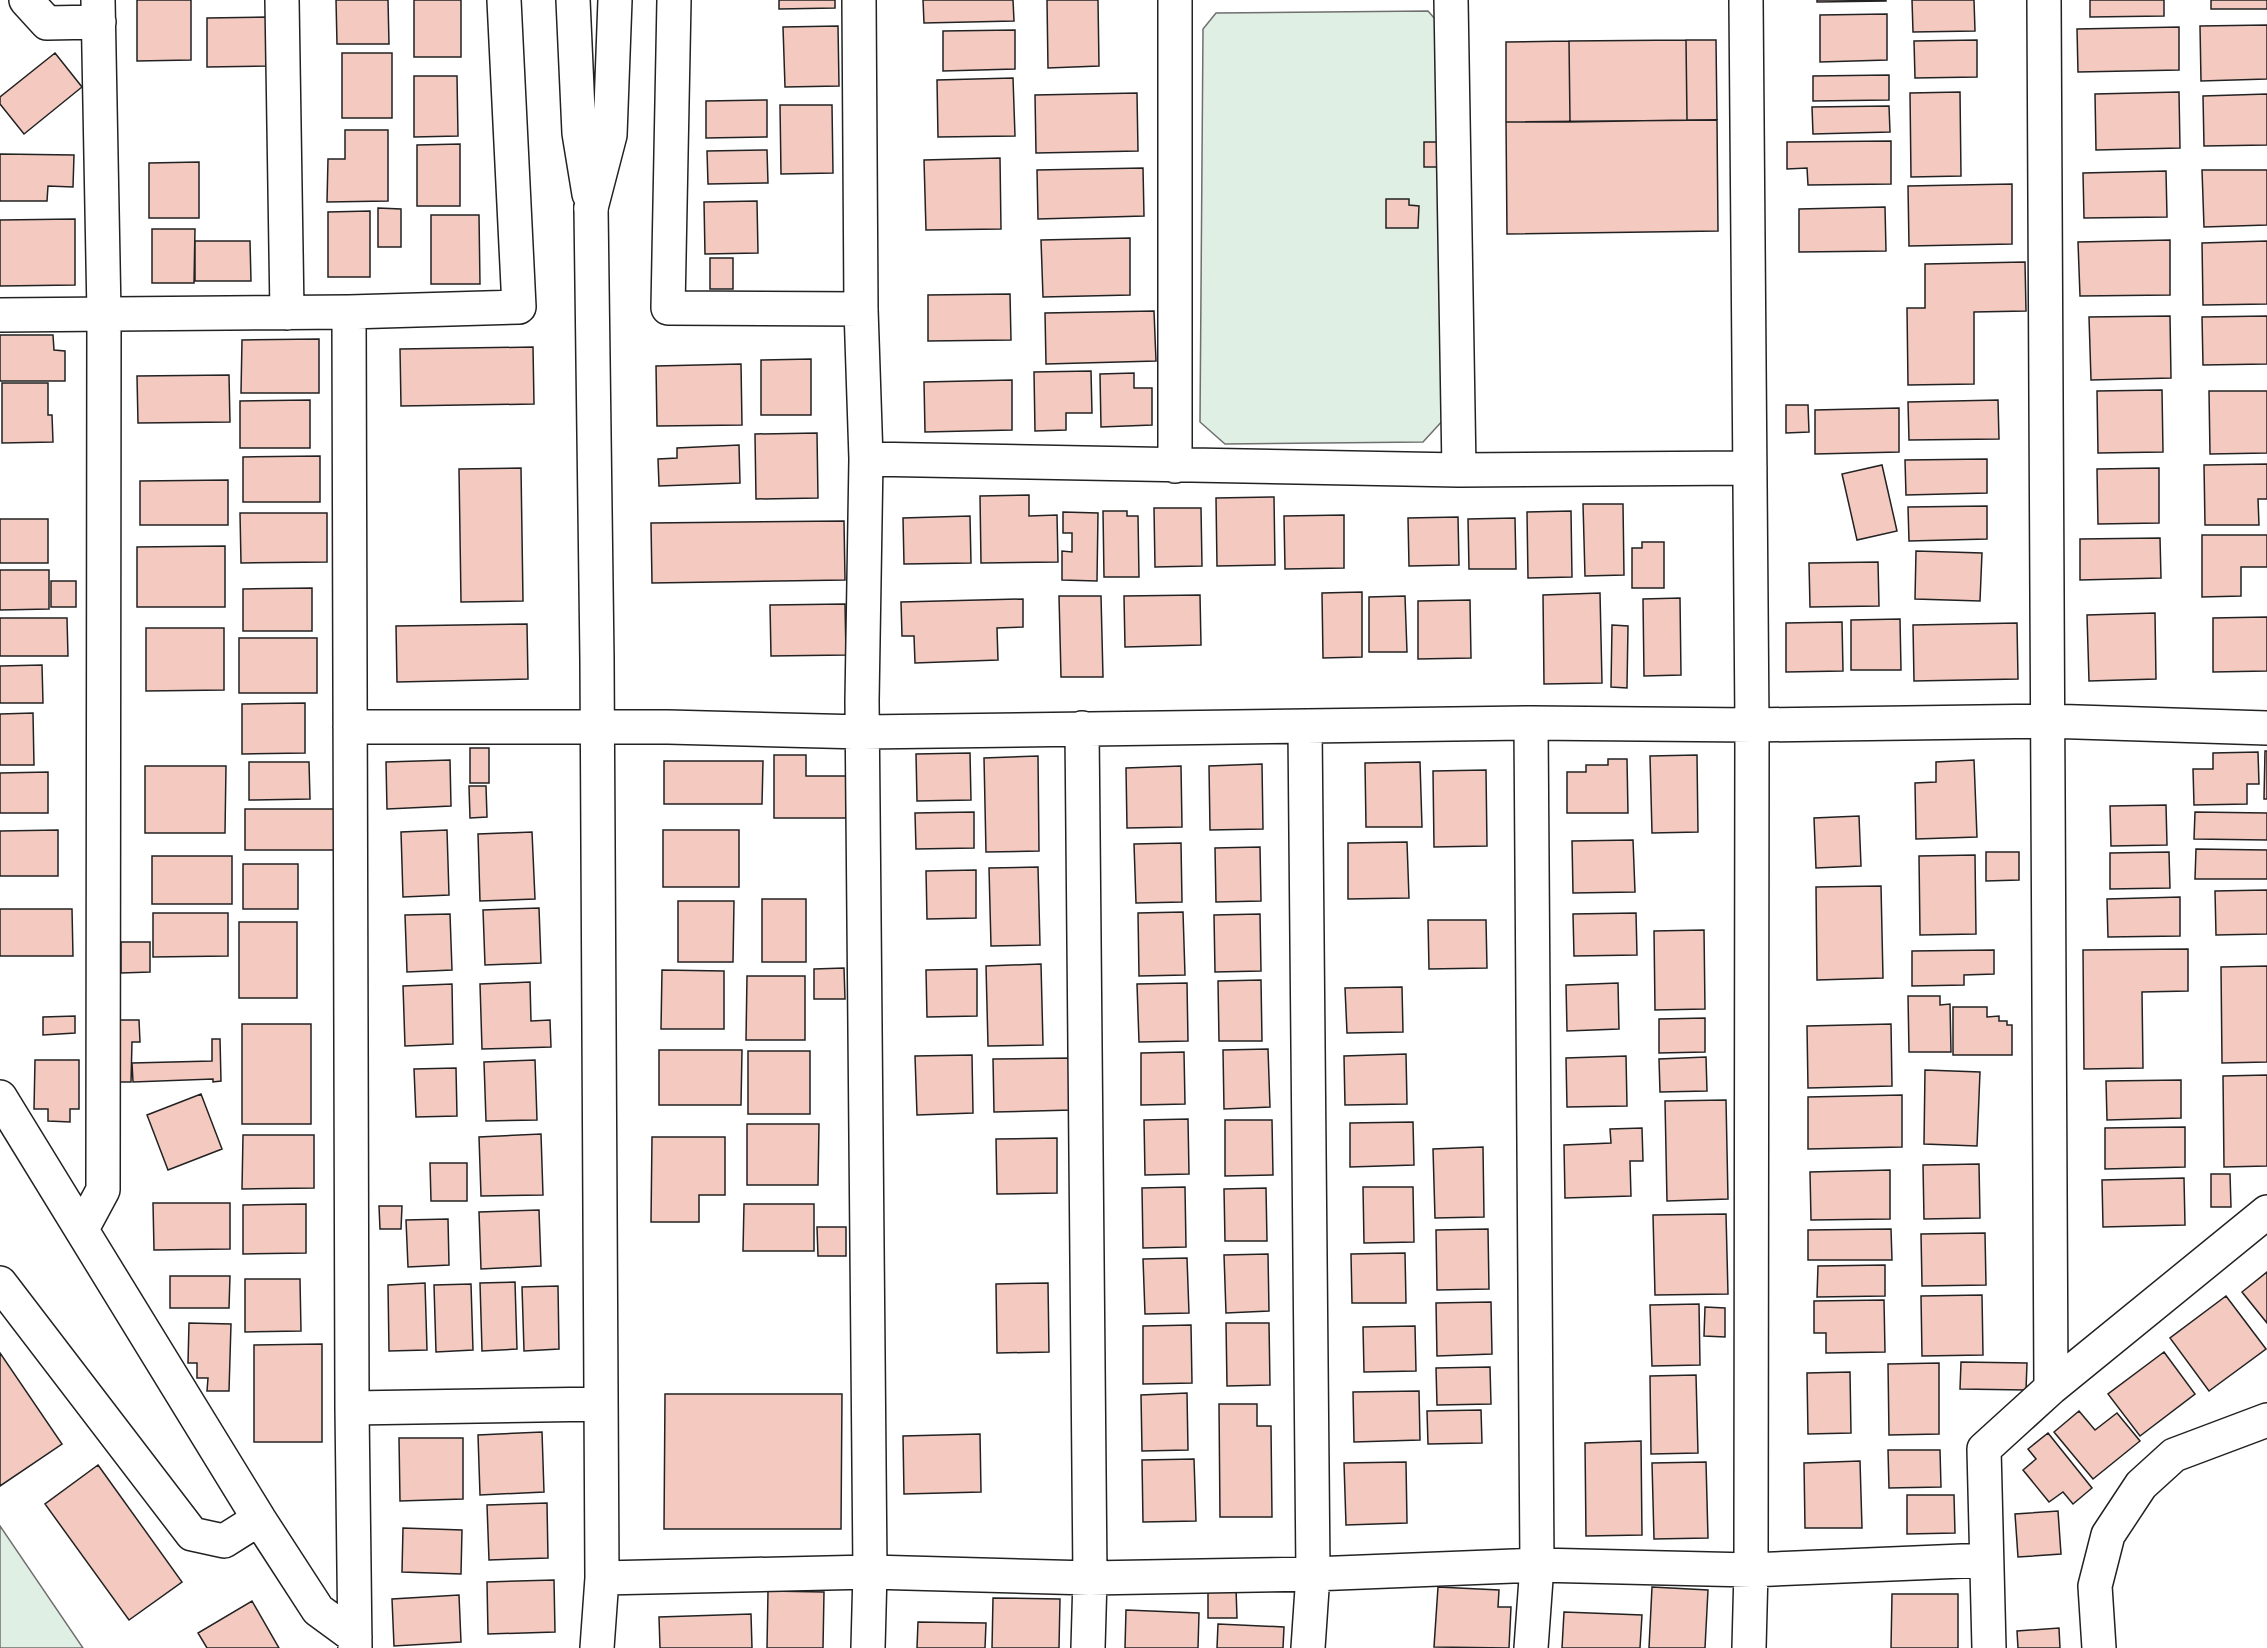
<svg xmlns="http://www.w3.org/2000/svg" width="2267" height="1648" font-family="Karla,sans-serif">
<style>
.green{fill:#e0efe3;stroke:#6f6f6f;stroke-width:1.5}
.building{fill:#f3c9c0;stroke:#222;stroke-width:1.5}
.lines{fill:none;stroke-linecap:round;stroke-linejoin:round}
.minor-casing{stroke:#222;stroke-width:36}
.highway-casing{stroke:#222;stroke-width:36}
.minor{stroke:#fff;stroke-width:33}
.highway{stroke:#fff;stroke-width:33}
</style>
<rect width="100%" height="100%" fill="#fff"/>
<!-- green -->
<path class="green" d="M1428,11l14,16 3,391 -22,24 -198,2 -25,-22 3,-393 13,-16z
M0,1526l83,122h-83z"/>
<!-- building -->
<path class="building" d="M137,0h54v60l-54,1z
M336,0h52l1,44h-52z
M414,0h47v57h-47z
M779,0h56v8l-56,1z
M923,0h90l1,21 -90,2z
M1047,0h51l1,66 -51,2z
M1817,0h69v1l-69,1z
M1912,0h62l1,31 -62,1z
M2090,0h74v16l-74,1z
M2211,0h56v9h-56z
M1887,14v46l-67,2v-47z
M267,17v49l-60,1v-49z
M2267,25v54l-66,2 -1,-55z
M838,26l1,60 -54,1 -2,-60z
M2179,27v43l-101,2 -1,-43z
M1015,30v39l-72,2v-40z
M1686,40h30l1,80h-30z
M1686,40l1,80 -117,2 -1,-81z
M1977,40v37l-62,1 -1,-37z
M1569,41l1,81h-64v-80z
M55,53l27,34 -58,47 -24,-30v-7z
M342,53h50v65h-50z
M1889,75v25l-76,1v-25z
M414,76h43l1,60 -44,1z
M1013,78l2,58 -77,1 -1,-57z
M1960,92l1,84 -50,1 -1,-84z
M2179,92l1,56 -84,2 -1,-56z
M1137,93l1,58 -102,2 -1,-58z
M2267,94v51l-63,1 -1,-50z
M767,100v37l-61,1v-37z
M780,105h52l1,68 -52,1z
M1889,106l1,26 -77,2 -1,-27z
M1717,120l1,111 -211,3 -1,-112z
M345,130h43v71l-61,1 1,-43h17z
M1891,141v43l-83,1 -1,-17 -20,1v-27z
M1424,142h15v25h-15z
M460,144v62h-43v-61z
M767,150l1,33 -60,1 -1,-33z
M0,154l74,1 -1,32 -25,-1 -1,15h-47z
M1000,158l1,71 -75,1 -2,-70z
M199,162v56h-50v-55z
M1143,168l1,48 -106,3 -1,-49z
M2202,170h65v55l-63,2z
M2166,171l1,46 -83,1 -1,-45z
M2012,184v60l-103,2 -1,-60z
M1386,199h23v6l10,1 -1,22h-32z
M757,201l1,52 -53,1 -1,-52z
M1885,207l1,44 -87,1v-43z
M378,208l23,1v38h-23z
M370,211v66h-42v-65z
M431,215h48l1,69h-49z
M75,219v66l-75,1v-66z
M152,229h43l-1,54h-42z
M1130,238v57l-87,2 -2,-57z
M2170,240v55l-90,1 -2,-54z
M195,241h55l1,40h-56z
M2267,241v63l-64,1 -1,-62z
M710,258h23v31h-23z
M2025,262l1,49 -52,1v72l-66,1 -1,-77h18v-44z
M1010,294l1,46 -83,1v-46z
M1154,311l2,50 -110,3 -1,-51z
M2170,316l1,62 -80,2 -2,-63z
M2267,316v48l-64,1 -1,-48z
M0,335h53l1,15 11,1v30h-65z
M319,339v54h-78l1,-53z
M533,347l1,57 -133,2 -1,-57z
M811,359v56h-50v-55z
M741,364l1,61 -85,1 -1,-60z
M1091,371l1,42h-26v17l-31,1 -1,-59z
M1134,373v15h18v37l-51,2 -1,-53z
M229,375l1,47 -92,1 -1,-47z
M1012,380v50l-87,2 -1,-50z
M2,383h46v32h4l1,27 -51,1z
M2162,390l1,62 -65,1 -1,-62z
M2209,391h58v62l-57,1z
M310,400v48h-70v-47z
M1998,400l1,39 -90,1 -1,-38z
M1786,405h22l1,27 -23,1z
M1899,408v44l-84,2v-44z
M817,433l1,65 -62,1 -1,-65z
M739,445l1,38 -81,3 -1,-27 19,-1v-10z
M320,456v46h-77v-45z
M1987,459v34l-81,2 -1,-35z
M2267,464v35h-9l1,26h-54l-1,-60z
M1882,465l15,66 -40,9 -15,-66z
M521,468l2,133 -62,1 -2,-133z
M2159,468v55l-61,1 -1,-55z
M228,480v45h-88v-44z
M1029,495v21l28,-1 1,47 -77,1 -1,-67z
M1274,497l1,68 -58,1 -1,-68z
M1583,504h40l1,71 -39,1z
M1987,506v33l-78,2 -1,-34z
M1154,508h47l1,58 -47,1z
M1103,511h24v5h11l1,61h-35z
M1571,511l1,66 -44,1 -1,-66z
M1063,512l35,1 -1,68 -35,-1v-29l10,1v-19h-9z
M240,513h87v49l-86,1z
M1344,515v53l-59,1 -1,-53z
M970,516l1,47 -67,1 -1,-46z
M1458,517l1,48 -50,1 -1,-48z
M1515,518l1,51h-47l-1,-50z
M0,519h48v44h-48z
M844,521l1,59 -193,3 -1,-60z
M2202,535h65v32h-26v29l-39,1z
M2160,538l1,40 -81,2v-41z
M1642,542h22v46h-32v-40h10z
M225,546v61h-88v-60z
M1916,551l66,2 -2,48 -65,-2z
M1878,562l1,44 -69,1 -1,-44z
M0,570h49v39l-49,1z
M51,581h25v26h-25z
M312,588v43h-69v-42z
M1362,592v65l-39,1 -1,-65z
M1600,593l2,90 -58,1 -1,-89z
M1200,595l1,50 -76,2 -1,-51z
M1059,596h42l2,81h-42z
M1405,596l2,56h-38v-55z
M1680,598l1,77 -37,1 -1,-77z
M1023,599v28l-26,1 1,32 -83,3 -1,-27h-12l-1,-34z
M1470,600l1,58 -53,1v-58z
M845,604l1,51 -75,1 -1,-51z
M2155,613l1,66 -67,2 -2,-66z
M2267,617v54l-54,1v-54z
M0,618h67l1,38h-68z
M1900,619l1,51h-50v-50z
M1842,622l1,49 -57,1v-49z
M2017,623l1,56 -104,2 -1,-56z
M527,624l1,55 -131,3 -1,-56z
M1612,625l16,1 -1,62 -16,-1z
M146,628h78v62l-78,1z
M239,638h78v55h-78z
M42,665l1,38h-43v-37z
M305,703v50l-63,1v-50z
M33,713l1,52h-34v-51z
M470,748h19v35h-19z
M2265,751h2v48h-3z
M2258,752l1,32h-12v20l-53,1 -1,-36h20v-16z
M970,753l1,47 -54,1 -1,-47z
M774,755h32v21h40v42h-72z
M1697,755l1,77 -46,1 -2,-77z
M1038,756l1,95 -53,1 -2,-94z
M1608,759h19l1,54h-61v-41h19v-7h22z
M450,760l1,46 -64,3 -1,-47z
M1974,760l3,77 -61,2 -1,-56 21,-1v-20z
M664,761h99l-1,43h-98z
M249,762h60l1,37 -61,1z
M1420,762l2,65h-56l-1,-64z
M1262,764l1,65 -53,1 -1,-64z
M145,766h81l-1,67h-80z
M1181,766l1,61 -55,1 -1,-60z
M1486,770l1,76 -53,1 -1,-76z
M48,772v41h-48v-40z
M469,786h17l1,31 -17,1z
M2166,805l1,40 -56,1 -1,-40z
M245,809h89v41h-89z
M974,812v36l-58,1 -1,-36z
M2195,812l72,1v27l-73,-1z
M1859,816l2,50 -45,2 -2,-50z
M58,830v46h-58v-45z
M447,830l2,65 -46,2 -2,-65z
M663,830h76v57h-76z
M532,832l3,67 -55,2 -2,-67z
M1633,840l2,52 -62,1 -1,-52z
M1407,842l2,56 -61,1v-56z
M1181,843l1,59 -46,1 -2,-59z
M1260,847l1,54 -45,1 -1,-54z
M2196,849l71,1v29h-72z
M1986,852h33v28l-33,1z
M2169,852l1,36 -60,1v-36z
M1975,855l1,79 -56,1 -1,-79z
M152,856h80v48h-80z
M243,864h55v45h-55z
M1038,867l2,78 -49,1 -2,-78z
M976,870v48l-49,1 -1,-48z
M1881,886l2,92 -66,2 -1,-93z
M2267,890v44l-51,1 -1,-44z
M2180,897v39l-72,1 -1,-38z
M762,899h44v63h-44z
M678,901h56l-1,61h-55z
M539,908l2,55 -56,2 -2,-55z
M0,909h72l1,47h-73z
M1183,912l2,63 -46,1 -1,-63z
M153,913h75v43l-75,1z
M1636,913l1,42 -63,1 -1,-42z
M450,914l2,56 -45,2 -2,-57z
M1260,914l1,57 -46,1 -1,-57z
M1428,920h58l1,48 -58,1z
M239,922h58v76h-58z
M1704,930l1,79 -50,1 -1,-79z
M121,942h29v30l-29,1z
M2188,949v42l-46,1 1,76 -59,1 -1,-119z
M1994,950v24l-30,1v10l-52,1v-35z
M1041,964l2,81 -55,1 -2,-80z
M2267,966v96l-45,1 -1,-96z
M844,968l1,31h-31v-30z
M977,969v47l-50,1 -1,-47z
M662,970l62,1v58h-63z
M747,976h58v64h-59z
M1261,980l1,61h-43l-1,-60z
M530,982l1,39 19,-1 1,27 -69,2 -2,-65z
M1187,983l1,58 -49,1 -2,-58z
M1618,983l1,46 -52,2 -1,-46z
M452,984l1,60 -48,2 -2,-60z
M1402,987l1,45 -56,1 -2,-45z
M1908,996h32v9l10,-1 1,48h-42z
M1953,1007h34v10l12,-1v5h8v4h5v30h-59z
M75,1016v17l-32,2v-18z
M1705,1018v34l-46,1v-34z
M120,1020h19l1,22h-8l-1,40h-11z
M242,1024h69v100h-69z
M1891,1024l1,62 -84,2 -1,-62z
M212,1039h8l1,42 -8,1v-3l-80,3 -1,-19 80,-2z
M1268,1049l2,58 -46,2 -1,-59z
M659,1050h83l-1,55h-82z
M748,1051h62v63h-62z
M1184,1052l1,52 -44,1v-52z
M1406,1054l1,50 -62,1 -1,-49z
M972,1055l1,58 -56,2 -2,-59z
M1626,1056l1,50 -60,1 -1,-49z
M1706,1057l1,34 -47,1 -1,-33z
M1071,1058l1,52 -78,2 -1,-53z
M35,1060h44v49h-9v13l-22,-1v-12h-14z
M535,1060l2,60 -51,1 -2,-59z
M456,1068l1,48 -41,1 -2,-48z
M1925,1070l55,2 -3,74 -53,-2z
M2267,1075v91l-43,1 -1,-91z
M2181,1080v38l-74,2 -1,-39z
M201,1094l21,55 -54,21 -21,-55z
M1902,1095v52l-94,2v-52z
M1726,1100l2,99 -61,2 -2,-100z
M1188,1119l1,55 -44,1 -1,-55z
M1225,1120h47l1,55 -48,1z
M1413,1122l1,43 -64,2v-44z
M747,1124h72l-1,61h-71z
M2185,1127v40l-80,2v-41z
M1642,1128l1,33h-13l1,35 -66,2 -1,-53 47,-2 -1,-14z
M541,1134l2,61 -62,1 -2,-59z
M243,1135h71v53l-72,1z
M652,1137h73v58h-26v27h-48z
M1057,1138v55l-60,1 -1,-55z
M1483,1147l1,70 -49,1 -2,-69z
M430,1163h37v38h-36z
M1979,1164l1,54 -56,1 -1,-54z
M1890,1170v49l-79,1 -1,-48z
M2211,1174h19l1,33h-20z
M2184,1178l1,47 -82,2 -1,-47z
M1185,1187l1,60 -43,1 -1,-60z
M1363,1187h50l1,55 -50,1z
M1266,1188l1,53h-42l-1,-52z
M153,1203h77v46l-76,1z
M306,1204v49l-63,1v-49z
M744,1204h70v47h-71z
M379,1206h23l-1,23h-21z
M539,1210l2,56 -60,3 -2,-57z
M1726,1214l2,80 -73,1 -2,-80z
M448,1219l1,46 -41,2 -2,-47z
M817,1227h29v29h-28z
M1488,1229l1,60 -52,1 -1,-60z
M1891,1229l1,31h-84v-30z
M1985,1233l1,52 -64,1 -1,-52z
M1405,1253l1,50h-54l-1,-49z
M1268,1254l1,57 -43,2 -2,-58z
M1187,1258l2,55 -44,1 -2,-55z
M1885,1265v31l-68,1 1,-31z
M2267,1272v51l-25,-31z
M170,1276h60l-1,32h-59z
M245,1279h55l1,52 -56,1z
M515,1282l2,67 -35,2 -2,-68z
M425,1283l2,67 -38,1 -1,-66z
M1048,1283l1,69 -52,1 -1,-69z
M471,1284l2,66 -37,2 -2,-67z
M558,1286l1,63 -35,2 -2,-64z
M1982,1295l1,60 -61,1 -1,-60z
M2226,1296l40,53 -57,42 -39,-53z
M1884,1300l1,52 -59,1v-20h-12v-32z
M1491,1302l1,52 -55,2 -1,-53z
M1699,1304l1,61 -48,1 -2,-61z
M1705,1307l20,1v29l-21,-1z
M189,1323l42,1 -2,67h-22l1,-13h-11v-15h-9z
M1226,1323h43l1,62 -43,1z
M1191,1325l1,58 -49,1v-58z
M1415,1326l1,45 -52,1 -1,-45z
M322,1344v98h-68v-97z
M2164,1352l31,42 -55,42 -32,-42z
M0,1353l62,91 -62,42z
M1961,1362l66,1 -1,27 -66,-1z
M1939,1363v71l-50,1 -1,-71z
M1490,1367l1,37 -54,1 -1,-37z
M1850,1372l1,61 -43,1 -1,-61z
M1696,1375l2,78 -47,1 -1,-78z
M1419,1391l1,49 -66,2 -1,-50z
M1187,1393l1,57 -46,1 -1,-56z
M665,1394h177l-1,135h-177z
M1219,1404h38v22h14l1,91h-52z
M1481,1410l1,33 -54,1 -1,-33z
M2079,1411l16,19 22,-17 23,28 -47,38 -39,-47z
M542,1432l2,60 -64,3 -2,-60z
M2048,1433l44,55 -19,16 -10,-12 -14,10 -26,-32 13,-11 -8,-10z
M980,1434l1,58 -77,2 -1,-58z
M399,1438h64v61l-63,2z
M1641,1441l1,94 -56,1 -1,-93z
M1888,1450h52l1,37 -52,1z
M1194,1459l2,62 -53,1 -1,-62z
M1860,1461l2,67h-57l-1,-65z
M1406,1462l1,61 -61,2 -2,-62z
M1706,1462l2,76 -54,1 -2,-76z
M98,1465l84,117 -53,38 -84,-116z
M1907,1495h47l1,38 -48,1z
M547,1503l1,55 -59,2 -2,-55z
M2058,1511l3,43 -43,3 -3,-43z
M403,1528l59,2 -1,44 -59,-2z
M554,1580l1,52 -67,2 -1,-52z
M1438,1587l61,3 -1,17h13l-2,41 -75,-1z
M1652,1587l56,3 -3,58h-56z
M1208,1588h28l1,30h-29z
M768,1591l56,1 -1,56h-56z
M1892,1594h66v54h-67z
M459,1595l2,47 -67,4 -2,-47z
M993,1598l67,1 -1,49h-67z
M252,1601l27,47h-72l-9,-15z
M1126,1610l73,3 -1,35h-73z
M1564,1612l78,3 -2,33h-78z
M751,1614l1,34h-92l-1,-31z
M918,1622l68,1 -1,25h-68z
M1218,1624l66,3 -1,21h-66z
M2059,1628l1,20h-42l-1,-17z"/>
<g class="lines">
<defs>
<path id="minor" d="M26,0l21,23 52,-1
M282,0l5,313
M674,0l-6,308 193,1
M859,0l2,309 5,150 -4,242 8,871 -2,76
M1175,0v466
M1451,0l8,470
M1746,0l6,725 -1,845 -2,78
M2044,0l7,1388
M591,208l6,452 5,918 -5,70
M349,312l3,1096 3,240
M0,315l349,-3 170,-5 -15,-307
M866,459l593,11 291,-2
M1531,723l6,842 -6,83
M350,727h318l195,5 668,-9 221,2 294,-4 221,7
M1305,727l8,847 -5,74
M1082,728l8,850 -2,70
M0,1097l259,422 59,91 37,27
M82,1229l21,-39 1,-876 -6,-314
M0,1283l192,251 32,7 35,-22
M352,1408l249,-4
M602,1578l268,-6 220,6 223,-4 224,-9 214,5 235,-10
M1989,1648l-5,-199 67,-61 216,-176
M2099,1648l-4,-62 13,-51 33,-50 33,-30 93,-35"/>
<path id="highway" d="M573,0l6,133 10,61
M591,208l19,-73 5,-135"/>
</defs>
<!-- minor casing -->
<use href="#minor" class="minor-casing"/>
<!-- highway casing -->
<use href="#highway" class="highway-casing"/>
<!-- minor -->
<use href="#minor" class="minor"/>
<!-- highway -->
<use href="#highway" class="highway"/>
</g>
</svg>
